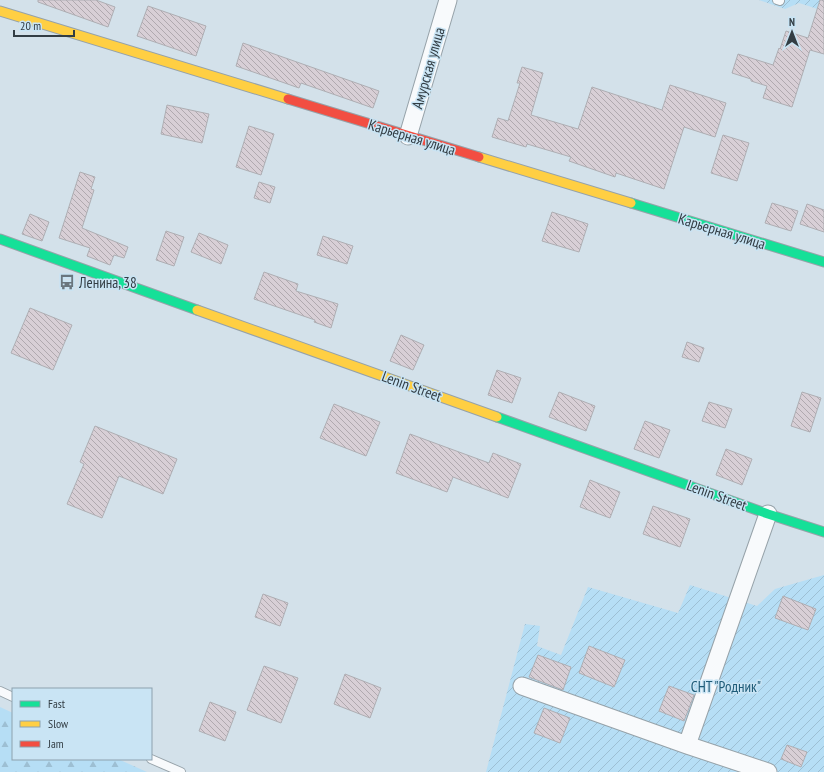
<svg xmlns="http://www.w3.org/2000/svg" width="824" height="772" font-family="'PT Sans Narrow',sans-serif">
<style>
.forest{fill:url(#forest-firs)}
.garden{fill:url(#garden-furrows)}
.building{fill:url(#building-back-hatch);stroke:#aeaeb3}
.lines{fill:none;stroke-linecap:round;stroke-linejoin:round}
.lane-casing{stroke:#96a2a9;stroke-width:10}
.street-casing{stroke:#96a2a9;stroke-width:19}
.fast-casing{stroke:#96a2a9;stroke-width:11}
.slow-casing{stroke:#96a2a9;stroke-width:11}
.jam-casing{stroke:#96a2a9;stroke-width:11}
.lane{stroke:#f8fafc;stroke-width:8}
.street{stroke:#f8fafc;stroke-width:17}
.fast{stroke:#16e098;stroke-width:9}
.slow{stroke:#ffcf43;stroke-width:9}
.jam{stroke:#f24e42;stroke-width:9}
.labels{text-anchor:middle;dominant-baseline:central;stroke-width:3;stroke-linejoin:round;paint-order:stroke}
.street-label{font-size:15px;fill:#323d44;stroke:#c9e4f4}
.poi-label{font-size:15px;fill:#323d44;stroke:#c9e4f4;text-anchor:start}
.park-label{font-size:15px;fill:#1d5a77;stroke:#c9e4f4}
</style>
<defs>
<pattern id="forest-firs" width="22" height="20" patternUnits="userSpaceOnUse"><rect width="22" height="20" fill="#b6def5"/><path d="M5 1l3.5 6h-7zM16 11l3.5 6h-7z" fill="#9dbfd3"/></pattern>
<pattern id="garden-furrows" width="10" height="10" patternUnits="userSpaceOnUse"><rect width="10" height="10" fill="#b6def5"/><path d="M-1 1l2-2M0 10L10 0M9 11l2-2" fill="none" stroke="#9dbfd3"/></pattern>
<pattern id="building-back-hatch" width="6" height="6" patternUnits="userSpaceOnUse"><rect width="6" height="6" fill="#d8cfd6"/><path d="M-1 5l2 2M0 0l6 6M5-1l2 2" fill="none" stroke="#b0a9af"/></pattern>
</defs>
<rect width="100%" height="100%" fill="#d3e1ea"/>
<!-- forest -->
<path class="forest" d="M0,707l13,6v46h105l29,13h-147z"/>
<!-- garden -->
<path class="garden" d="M759,0h65v11l-25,-8 -14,6z
M824,575v197h-338l39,-148 15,2 -3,20 24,9 27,-68 90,26 12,-28 67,21 18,-17z"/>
<!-- building -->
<path class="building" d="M38,0h58l19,7 -7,20 -70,-25z
M820,0h4v54l-14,-4 -18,57 -29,-9 4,-12 -16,-5v-2l-19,-6 6,-19 35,11 6,-17 1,1 6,-18 22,7z
M148,6l58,20 -10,30 -59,-20z
M243,43l136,48 -6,17 -72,-25 -2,5 -63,-22z
M522,67l21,6 -12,42 47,14 14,-42 70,23 8,-25 56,18 -11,34 -31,-10 -20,62 -48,-16 -1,4 -46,-16 2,-4 -44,-13 -1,3 -34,-10 6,-19 10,3 12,-38h-3z
M167,105l42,9 -7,29 -41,-9z
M249,126l25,8 -13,41 -25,-8z
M723,135l26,8 -12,38 -26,-8z
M80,172l15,5 -4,12 3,1 -12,38 46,19 -4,11 -10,-3 -4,10 -23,-9 3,-8 -31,-10z
M259,182l16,5 -5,16 -16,-5z
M772,203l26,8 -7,20 -26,-8z
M807,204l17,6v22l-24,-8z
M552,212l36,12 -9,28 -37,-11z
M30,214l19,8 -7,19 -20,-7z
M166,231l18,6 -10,29 -18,-6z
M199,233l29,12 -7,19 -30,-12z
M323,236l30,10 -6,18 -30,-9z
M264,272l34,12 -2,7 42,13 -7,24 -17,-6 1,-2 -61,-21z
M30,308l42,17 -19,45 -42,-17z
M401,335l23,10 -11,25 -23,-9z
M687,342l17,6 -5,14 -17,-5z
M497,370l24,8 -9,25 -24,-8z
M559,392l36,14 -9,25 -37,-14z
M802,392l19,6 -11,34 -19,-6z
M709,402l23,7 -7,19 -23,-7z
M334,404l46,18 -14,34 -46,-18z
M645,421l25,9 -11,28 -25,-9z
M95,426l82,33 -14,35 -44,-18 -17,42 -35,-14 17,-40 -4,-2z
M410,434l79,29 4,-10 28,11 -13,34 -55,-21 -6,15 -51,-19z
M726,449l26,10 -10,26 -26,-10z
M590,480l30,12 -10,26 -30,-11z
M653,506l37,13 -10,28 -37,-13z
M263,594l25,9 -8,23 -25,-9z
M783,596l33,13 -8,21 -33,-12z
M589,646l36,14 -11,27 -35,-14z
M538,655l33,12 -8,23 -34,-13z
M264,666l34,12 -17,45 -34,-13z
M345,674l36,14 -11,30 -36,-14z
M669,686l25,9 -10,26 -25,-10z
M210,702l26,10 -11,29 -26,-10z
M544,708l26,10 -10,25 -26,-10z
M787,745l20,7 -6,15 -20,-8z"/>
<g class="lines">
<defs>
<path id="lane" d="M777,0l3,1
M0,691l13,6
M151,759l30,13"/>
<path id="street" d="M408,136l40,-136
M522,686l165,59 81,27
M687,745l81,-231"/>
<path id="fast" d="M631,203l193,59
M0,239l197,71
M497,417l271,97 56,18"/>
<path id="slow" d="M0,11l288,88
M479,157l152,46
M197,310l300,107"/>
<path id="jam" d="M288,99l191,58"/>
</defs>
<!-- lane casing -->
<use href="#lane" class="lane-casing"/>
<!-- street casing -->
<use href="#street" class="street-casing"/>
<!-- fast casing -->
<use href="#fast" class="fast-casing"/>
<!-- slow casing -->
<use href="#slow" class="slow-casing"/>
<!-- jam casing -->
<use href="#jam" class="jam-casing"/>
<!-- lane -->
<use href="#lane" class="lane"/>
<!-- street -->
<use href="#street" class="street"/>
<!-- fast -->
<use href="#fast" class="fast"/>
<!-- slow -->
<use href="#slow" class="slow"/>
<!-- jam -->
<use href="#jam" class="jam"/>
</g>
<!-- icons -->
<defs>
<symbol id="bus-bare" viewBox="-9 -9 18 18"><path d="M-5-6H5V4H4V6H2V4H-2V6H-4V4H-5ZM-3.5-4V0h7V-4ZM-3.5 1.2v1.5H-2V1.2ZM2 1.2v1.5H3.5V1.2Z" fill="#6a767e" stroke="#c9e4f4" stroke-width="2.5" paint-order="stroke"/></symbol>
</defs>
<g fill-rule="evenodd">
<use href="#bus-bare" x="56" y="271" width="22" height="22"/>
</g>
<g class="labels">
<!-- street labels -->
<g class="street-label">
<text transform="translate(428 68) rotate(-74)">Амурская улица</text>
<text transform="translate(412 137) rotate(17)">Карьерная улица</text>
<text transform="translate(722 231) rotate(17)">Карьерная улица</text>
<text transform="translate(412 386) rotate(20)">Lenin Street</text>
<text transform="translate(717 495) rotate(20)">Lenin Street</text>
</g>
<!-- poi labels -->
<g class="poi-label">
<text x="79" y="282">Ленина, 38</text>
</g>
<!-- park labels -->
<g class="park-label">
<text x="726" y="686">СНТ "Родник"</text>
</g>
</g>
<!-- legend -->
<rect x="12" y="688" width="140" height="72" fill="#c9e4f4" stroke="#8da1ae"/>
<rect x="20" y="701" width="20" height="6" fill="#16e098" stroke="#8da1ae"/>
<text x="48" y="708" font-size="12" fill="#323d44">Fast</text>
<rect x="20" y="721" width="20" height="6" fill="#ffcf43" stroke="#8da1ae"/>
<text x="48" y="728" font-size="12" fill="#323d44">Slow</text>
<rect x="20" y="741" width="20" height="6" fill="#f24e42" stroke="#8da1ae"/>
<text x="48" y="748" font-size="12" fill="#323d44">Jam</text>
<!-- north arrow -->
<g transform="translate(792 32)" stroke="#c9e4f4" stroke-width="3" paint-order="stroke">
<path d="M0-3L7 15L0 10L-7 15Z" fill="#323d44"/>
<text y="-6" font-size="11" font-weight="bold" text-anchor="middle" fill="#323d44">N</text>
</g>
<!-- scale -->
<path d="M14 30v6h60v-6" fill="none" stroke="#323d44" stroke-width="2"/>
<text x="20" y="30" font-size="12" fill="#323d44" stroke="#c9e4f4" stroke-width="3" paint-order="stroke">20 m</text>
</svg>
